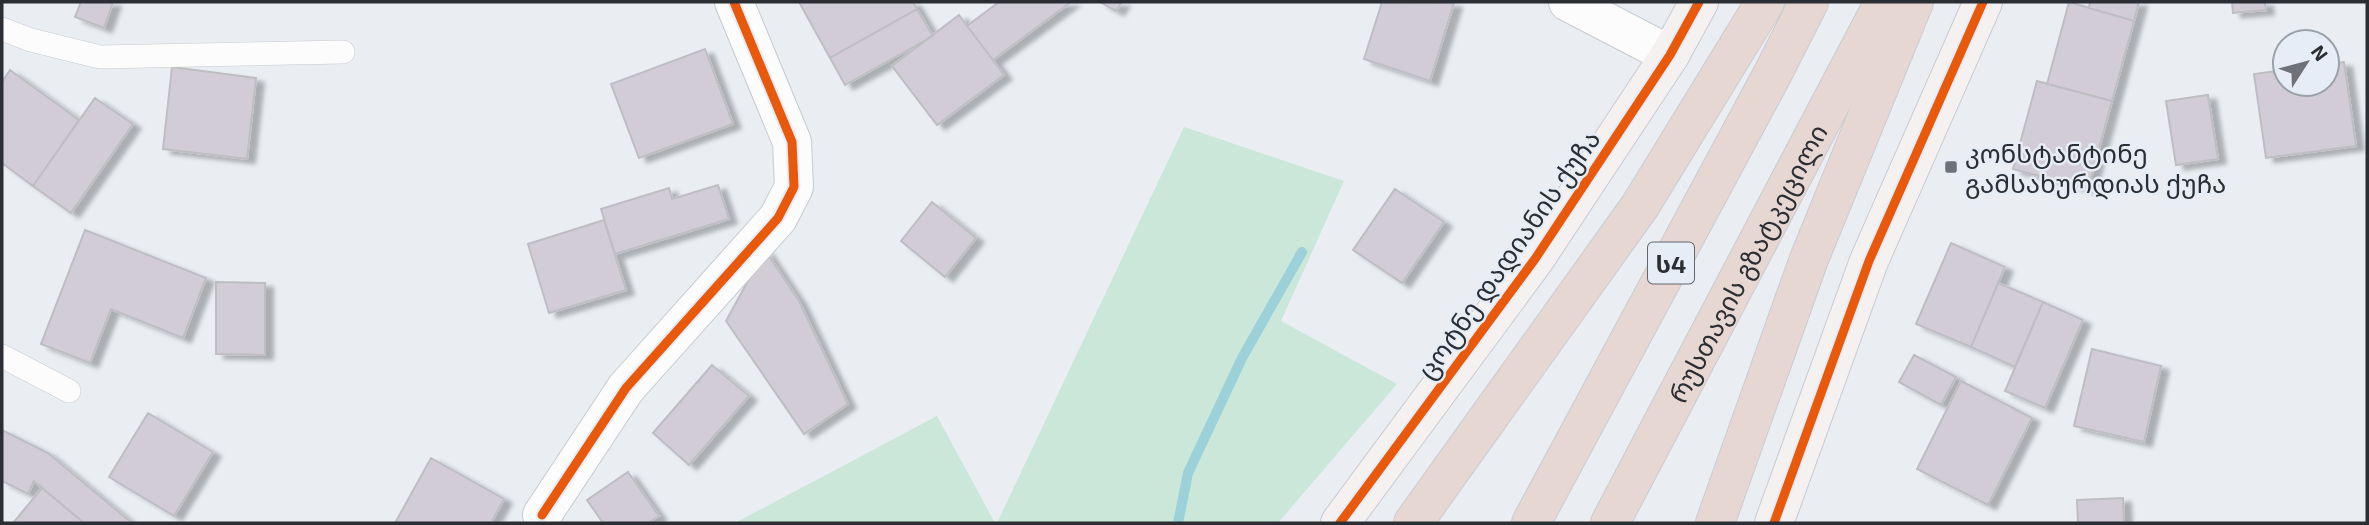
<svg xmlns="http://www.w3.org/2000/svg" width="2369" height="525" font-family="'Exo 2','Noto Sans Georgian',sans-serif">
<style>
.green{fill:#cae7da}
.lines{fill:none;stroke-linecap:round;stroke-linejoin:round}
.stream{stroke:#9cd1d9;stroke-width:10}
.building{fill:#d1ccd6;stroke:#bebec2;stroke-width:2;filter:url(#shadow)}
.lane-casing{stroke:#c7cace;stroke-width:24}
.street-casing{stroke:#c7cace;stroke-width:40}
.secondary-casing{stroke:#c7cace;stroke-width:40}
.highway-casing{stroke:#c9cbce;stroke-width:40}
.lane{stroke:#fcfcfd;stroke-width:23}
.street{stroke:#fcfcfd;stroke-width:38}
.secondary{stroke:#f5f1f0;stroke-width:38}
.highway{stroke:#e7d7d2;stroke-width:38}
.cycleway-casing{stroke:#e6edf7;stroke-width:13}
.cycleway{stroke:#e8590c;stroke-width:9}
.poi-dot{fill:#6e7176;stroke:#e6edf7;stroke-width:2.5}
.labels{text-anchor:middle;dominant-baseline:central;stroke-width:5;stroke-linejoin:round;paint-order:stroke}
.shield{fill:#e6edf7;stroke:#63676d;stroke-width:2}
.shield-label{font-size:24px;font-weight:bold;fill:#2b2e32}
.poi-label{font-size:26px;fill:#2b2e32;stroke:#e6edf7;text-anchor:start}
.street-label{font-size:26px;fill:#2b2e32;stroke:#e6edf7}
</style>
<defs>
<filter id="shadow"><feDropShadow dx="8" dy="4.5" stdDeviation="2" flood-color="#0004"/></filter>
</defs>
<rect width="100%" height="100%" fill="#eaeef3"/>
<!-- green -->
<path class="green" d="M1184,127l160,54 -63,140 116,63 -119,139h-281z
M937,416l58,107h-260z"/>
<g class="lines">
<!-- stream -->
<path class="stream" d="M1178,523l10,-50 54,-115 60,-106"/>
</g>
<!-- building -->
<path class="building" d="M81,2h32l-9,26 -29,-11z
M799,2h114l4,7 -87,49z
M999,2h72l-78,58 -26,-34z
M1100,2h22l-6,9z
M1382,2l72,1 -24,78 -66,-22z
M2069,2l65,19 -22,80 -65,-17z
M2090,2h49l-5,19 -45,-13z
M2232,2h33l1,8 -33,3z
M917,9l16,27 -88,49 -15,-27z
M959,15l45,60 -67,50 -45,-59z
M705,49l28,75 -94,34 -28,-74z
M2344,62l12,84 -90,12 -12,-84 31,-4v14h42v-20z
M172,67l84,11 -9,81 -84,-10z
M10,70l69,50 -46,66 -31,-23v-81z
M2037,81l75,20 -24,88 -75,-20z
M2208,95l10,64 -42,6 -10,-64z
M95,98l38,26 -62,89 -38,-27z
M718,185l11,34 -114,35 -14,-45 68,-21 3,11z
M1395,189l49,33 -42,61 -49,-33z
M932,202l44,36 -31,39 -44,-36z
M604,220l22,70 -77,23 -21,-69z
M85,230l121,48 -23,60 -72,-29 -21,54 -49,-19z
M1951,243l54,24 -34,80 -55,-23z
M765,250l34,51 49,103 -44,30 -78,-113z
M216,282l49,1v72l-49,-1z
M1998,283l45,19 -28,65 -44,-20z
M2043,302l40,18 -38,88 -40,-17z
M2092,349l69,17 -17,76 -70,-16z
M1914,355l42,22 -15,28 -42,-23z
M712,365l37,31 -60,69 -36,-32z
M1961,381l71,37 -44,87 -71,-36z
M148,413l65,39 -39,64 -65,-39z
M2,430l46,23 84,70h-48l-50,-42 -6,13 -26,-13z
M431,458l73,41 -13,24h-96z
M628,472l31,44 -11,7h-45l-16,-23z
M42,488l42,35h-71z
M2123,498l1,25h-46l-1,-23z"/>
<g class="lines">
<defs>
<path id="lane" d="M2,29l29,11 69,17 243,-5
M2,356l67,35"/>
<path id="street" d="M1568,2l102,53
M542,515l84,-127 152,-170 16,-31 -2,-45 -58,-140"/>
<path id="secondary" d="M1340,523l195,-264 135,-204 29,-53
M1774,523l95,-262 114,-259"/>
<g id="highway">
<path d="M1413,523l227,-317 125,-204"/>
<path d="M1531,523l241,-448 37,-73"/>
<path id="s1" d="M1610,523l274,-521"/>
<path d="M1715,523l94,-264 105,-257"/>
</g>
</defs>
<!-- lane casing -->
<use href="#lane" class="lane-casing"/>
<!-- street casing -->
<use href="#street" class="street-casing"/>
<!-- secondary casing -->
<use href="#secondary" class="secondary-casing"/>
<!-- highway casing -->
<use href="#highway" class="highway-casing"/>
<!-- lane -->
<use href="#lane" class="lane"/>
<!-- street -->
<use href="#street" class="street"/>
<!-- secondary -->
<use href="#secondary" class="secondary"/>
<!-- highway -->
<use href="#highway" class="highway"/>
<defs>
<path id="cycleway" d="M542,515l84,-127 152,-170 16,-31 -2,-45 -58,-140
M1340,523l195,-264 135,-204 29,-53
M1774,523l95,-262 114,-259"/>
</defs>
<!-- cycleway casing -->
<use href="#cycleway" class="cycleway-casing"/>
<!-- cycleway -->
<use href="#cycleway" class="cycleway"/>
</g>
<!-- markers -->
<rect class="poi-dot" x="1944" y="160" width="14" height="14" rx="3.5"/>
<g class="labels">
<!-- shield labels -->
<rect class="shield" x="1648" y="242.5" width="46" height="41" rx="5"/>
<g class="shield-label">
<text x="1671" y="263">ს4</text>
</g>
<!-- poi labels -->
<g class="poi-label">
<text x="1965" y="152">კონსტანტინე<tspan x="1965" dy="30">გამსახურდიას ქუჩა</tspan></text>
</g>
<!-- street labels -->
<g class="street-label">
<text transform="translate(1508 254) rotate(-55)">ცოტნე დადიანის ქუჩა</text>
<text stroke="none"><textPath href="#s1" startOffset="294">რუსთავის გზატკეცილი</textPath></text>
</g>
</g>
<!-- border -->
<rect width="2369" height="525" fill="none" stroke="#2b2e32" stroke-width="7"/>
<!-- north arrow -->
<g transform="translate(2306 63) rotate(54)"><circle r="33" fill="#e6edf7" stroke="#9ba1a8" stroke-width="2"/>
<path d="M0-5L12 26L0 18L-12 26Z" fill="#6e7176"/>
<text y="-10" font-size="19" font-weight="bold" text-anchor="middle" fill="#2b2e32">N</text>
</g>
</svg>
